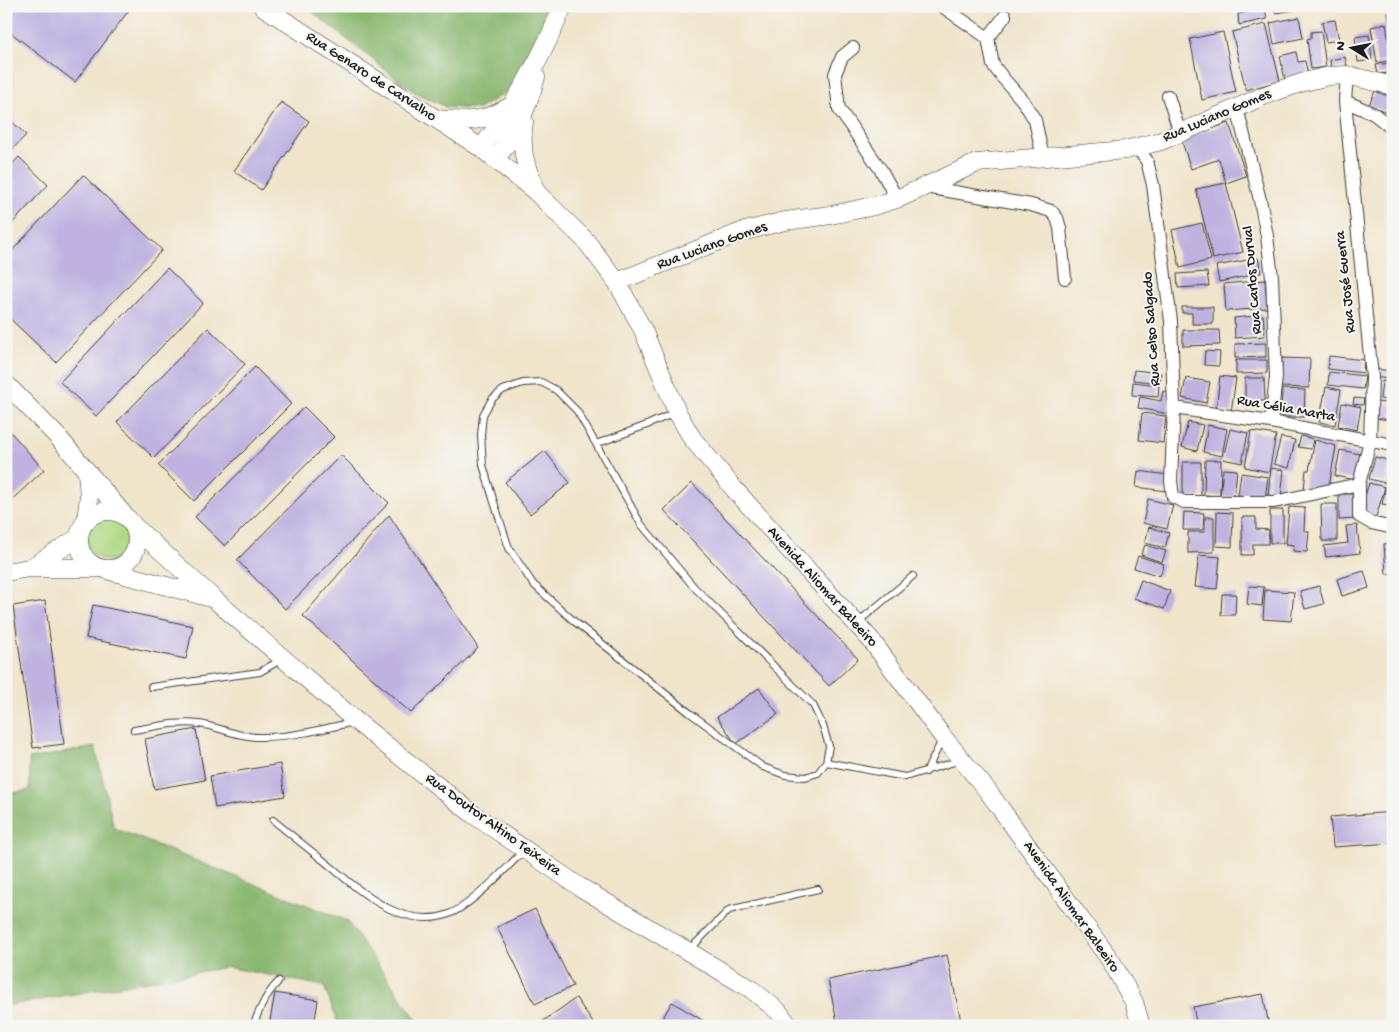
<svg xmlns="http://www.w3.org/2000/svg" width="1399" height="1032" font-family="'Gochi Hand',sans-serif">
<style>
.green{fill:#afd883;stroke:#667a50}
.forest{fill:#8bb871;stroke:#546a46}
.building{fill:#bfb2e0}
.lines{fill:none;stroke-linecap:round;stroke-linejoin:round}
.lane-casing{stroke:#3c3a36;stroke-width:8}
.street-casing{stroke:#3c3a36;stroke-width:14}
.secondary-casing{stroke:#3c3a36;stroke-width:19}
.lane{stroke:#fff;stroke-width:6}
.street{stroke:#fff;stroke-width:12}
.secondary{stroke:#fff;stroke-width:18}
.labels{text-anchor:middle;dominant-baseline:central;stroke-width:4;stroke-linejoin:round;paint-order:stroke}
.street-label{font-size:15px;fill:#1c1c1c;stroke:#f6f6f2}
</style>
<rect width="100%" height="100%" fill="#f6f6f2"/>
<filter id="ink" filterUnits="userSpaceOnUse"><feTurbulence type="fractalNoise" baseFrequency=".02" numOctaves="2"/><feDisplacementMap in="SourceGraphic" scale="10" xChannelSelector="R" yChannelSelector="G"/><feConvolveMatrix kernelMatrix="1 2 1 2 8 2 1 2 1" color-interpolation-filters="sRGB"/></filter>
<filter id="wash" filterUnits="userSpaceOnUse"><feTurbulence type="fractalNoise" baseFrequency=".0096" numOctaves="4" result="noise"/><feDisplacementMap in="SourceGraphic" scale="20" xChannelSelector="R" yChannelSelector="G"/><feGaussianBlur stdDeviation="1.12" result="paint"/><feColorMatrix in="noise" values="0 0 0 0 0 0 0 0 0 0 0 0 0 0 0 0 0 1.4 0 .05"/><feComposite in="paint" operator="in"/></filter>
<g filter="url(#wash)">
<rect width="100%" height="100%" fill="#f0e4ca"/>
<!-- green -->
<path class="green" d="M87 539a21 21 0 1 1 42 0a21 21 0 1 1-42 0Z"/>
<!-- forest -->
<path class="forest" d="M305,6h246l-23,51 -19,33 -30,19 -33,-2 -35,-17z
M95,747l19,81 233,93 74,105h-82l-15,-40 -97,-19 -221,39v-212l24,-4 -1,-31z"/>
<g id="blocks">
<!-- building -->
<path class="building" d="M6,6h126l-57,76 -69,-53z
M1274,6h20l1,4 -20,3z
M1265,9l2,10 -28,6 -1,-11z
M1393,12v24h-1l-4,-23z
M1299,17l4,21 -29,6 -4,-21z
M1335,20l4,20 -13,2 -4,-20z
M1266,24l14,57 -34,9 -14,-58z
M1386,24l6,36 -15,3 -6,-36z
M1321,31l5,36 -15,2 -4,-30 4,-1v-6z
M1223,32l13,60 -34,8 -12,-61z
M1369,35l3,25 -14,2 -3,-25z
M1296,52l2,10 7,-1 3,14 -23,5 -5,-24z
M1345,57l2,9 -16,3 -1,-9z
M1389,63l1,10 -12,1 -2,-9z
M1375,91l18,7v6l-4,9 -20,-8z
M281,102l28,19 -48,69 -27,-19z
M6,116l20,19 -20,21z
M1229,123l17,53 -20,7 -7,-24 -28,10 -10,-30z
M19,157l29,28 -42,45v-59z
M83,175l79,75 -106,112 -50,-47v-58z
M1226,183l17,69 -30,7 -17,-70z
M1202,223l9,37 -31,8 -8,-38z
M1258,258l3,15 -42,9 -3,-16z
M167,268l36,35 -107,113 -36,-34z
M1207,272l2,14 -31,2 -1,-14z
M1265,280l2,28 -41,3 -2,-27z
M1182,307h31v17h-21v-11h-10z
M1263,315l2,21 -30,2 -1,-20z
M208,328l37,36 -91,94 -37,-36z
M1183,330h36l1,15 -37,1z
M1266,343v14l-31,1v-14z
M1205,351l15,1 -1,14 -15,-1z
M1329,356l35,4 -1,13 -35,-4z
M1282,358l28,1 -1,29 -28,-1z
M1236,360h31v13l-31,1z
M255,367l36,37 -97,97 -36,-36z
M1375,369l18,2v11l-5,-1v-2l-14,-2z
M1134,370l27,3 -1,10 -27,-3z
M1329,372l36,4 -2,13 -35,-4z
M1220,376l16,2 -5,34 -15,-2z
M1186,378l24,4 -4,21 -24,-5z
M1245,378h19l1,23h-20z
M1382,381l11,2v18l-13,-2z
M1133,382l26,3 -1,12 -26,-2z
M1326,387l15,3 -6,35 -16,-3z
M1282,389l23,1 -1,27h-23z
M1163,391l8,2 -3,21 -30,-6 2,-11 21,4z
M1354,398l10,1 -1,6 -10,-1z
M1377,402l16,2 -2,16 -16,-2z
M1342,403l19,4 -4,23 -19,-4z
M304,407l30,30 -109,109 -30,-29z
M1142,413l24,3 -3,27 -24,-3z
M1188,422l15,3 -6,26 -15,-4z
M1208,425l19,4 -5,27 -19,-4z
M6,427l38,43 -38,35z
M1230,429l18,4 -6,30 -19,-4z
M1251,431l25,4 -7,37 -24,-5z
M1301,436l12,3 -2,10 -13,-2z
M1281,437l14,3 -6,28 -15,-4z
M1315,440l21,6 -7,40 -25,3 2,-19h3z
M1340,450l20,4 -5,26 -20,-4z
M545,451l25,32 -40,31 -25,-32z
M341,455l48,48 -104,106 -48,-49z
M1375,457l16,4 -6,22 -16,-4z
M1205,460h16l-1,36 -16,-1z
M1392,460h1v46l-11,-2z
M1183,462h18v35h-18z
M1271,468l13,2 -3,27 -13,-2z
M1223,469l14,1 -3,27 -14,-1z
M1138,471l30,4 -2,16 -30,-4z
M1241,473l27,4 -3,22 -27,-4z
M692,483l166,176 -29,27 -165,-176z
M1369,483l16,4 -9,30 -16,-4z
M1339,494h16l1,25 -17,1z
M1148,499l25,6 -6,24 -24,-6z
M1321,504h16v37h-15z
M1289,507l16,1 -1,23h5l-2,21 -14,-1 1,-6 -8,-1z
M1270,510h13v33h-13z
M1184,512l20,1 -1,17h-20z
M1217,512l16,1 -1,34 -16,-1z
M389,515l89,133 -67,65 -108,-97z
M1205,517h9v35l-26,1v-21h17z
M1242,517h14v12l13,1 -1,14h-15v11h-11z
M1357,525l3,28 -34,4 -2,-11 24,-3 -2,-17z
M1149,527l20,6 -4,15 -20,-5z
M1393,543v30l-7,1 -2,-30z
M1145,545l21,6 -4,11 -21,-7z
M1199,555l21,2 -3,32 -22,-2z
M1138,556l26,8 -4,12 -26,-8z
M1364,571l5,17 -27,8 -5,-17z
M1141,580l29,11 -6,18 -30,-11z
M1249,586l15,1 -2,19 -15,-2z
M1319,586l5,18 -19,5 -5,-18z
M1265,590l29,2 -3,29 -28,-2z
M1222,594h14l-1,21h-14z
M45,601l19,143 -31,4 -20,-142z
M93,605l100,21 -7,33 -100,-21z
M759,688l19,26 -42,30 -19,-27z
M196,729l9,51 -51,9 -9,-50z
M280,764l5,32 -70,12 -5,-32z
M1393,812v31l-60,4 -3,-30z
M535,909l38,77 -38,18 -38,-77z
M947,955l15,71h-124l-10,-46z
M275,993l43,7 -4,26h-45z
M1263,994l6,32h-72l-4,-19z
M576,998l19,28h-59z
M672,1002l40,24h-54z"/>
</g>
</g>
<g filter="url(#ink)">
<use href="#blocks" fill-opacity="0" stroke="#3c3a36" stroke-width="1"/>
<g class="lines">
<defs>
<path id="lane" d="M596,444l45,80 53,63 119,118 10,21 6,20 -3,16 -8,11 -13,4 -20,-2 -22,-8 -73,-54 -115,-91 -42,-38 -24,-36 -16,-49 -10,-34 -2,-30 2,-20 9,-16 11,-9 20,-7 18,-1 15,8 21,21 19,33 51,-19 29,-13
M857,623l56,-47
M151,687l109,-15 22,-13
M134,730c21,-3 44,-9 65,-6 21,3 41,14 63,13 30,0 62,-8 91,-15
M826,762l79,15 56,-17
M926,772l16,-32
M273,820c18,15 37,30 56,45 32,27 74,66 120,49 21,-8 59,-47 75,-64
M689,950l40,-40 89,-21
M253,1026c7,-18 13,-32 26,-45"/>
<path id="street" d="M942,6l46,32
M1005,16l-17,22 5,27 10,13 20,23 12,19 8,38
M853,48l-11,9 -7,17 4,35 42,61 16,29
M1347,75l-2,26 27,276 -2,64 -11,43v32l12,7 22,5
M1168,96l12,37
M1345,101l29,13 19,15
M1237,108l23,92 7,36 5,41 4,100 -5,45
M1136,146l11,15 6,24 18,136 3,87 -3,73 2,16 11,5h90l85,-18
M925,187l106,18 20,6 6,7 3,10 5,50
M1174,408l97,14 122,23"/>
<path id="secondary" d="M262,6l219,142 55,44 50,49 31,41 26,48 34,82 15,26 43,52 136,150 72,97 44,53 124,171 23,41 7,24
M438,119c29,3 46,3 71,-12
M524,122c-4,27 1,44 12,69
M481,148c35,-43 61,-91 82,-142
M496,159c20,-27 31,-49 40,-82
M617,282l124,-50 44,-11 46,-6 43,-9 23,-7 80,-36 148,-13 36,-9 19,-8 88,-39 36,-12 25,-6 18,-1 46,11
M6,384l52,53 66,78
M79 540a29 29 0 1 1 58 0a29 29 0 1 1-58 0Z
M86,520l3,-24 -2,-24
M135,527l79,72 142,122 118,94 106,72 171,102 27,22 11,15
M30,568l48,-30
M107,570l104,28
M6,572l23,-4h70"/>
</defs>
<!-- lane casing -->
<use href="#lane" class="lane-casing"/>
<!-- street casing -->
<use href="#street" class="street-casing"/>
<!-- secondary casing -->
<use href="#secondary" class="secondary-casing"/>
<!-- lane -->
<use href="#lane" class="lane"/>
<!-- street -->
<use href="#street" class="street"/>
<!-- secondary -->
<use href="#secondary" class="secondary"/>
</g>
</g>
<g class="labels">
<!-- street labels -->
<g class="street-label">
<text transform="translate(371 77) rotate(33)">Rua Genaro de Carvalho</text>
<text transform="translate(1217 116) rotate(-23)">Rua Luciano Gomes</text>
<text transform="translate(712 246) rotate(-20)">Rua Luciano Gomes</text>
<text transform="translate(1253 280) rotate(-95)">Rua Carlos Durval</text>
<text transform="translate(1346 282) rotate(-96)">Rua José Guerra</text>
<text transform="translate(1152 329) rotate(-94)">Rua Celso Salgado</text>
<text transform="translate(1286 409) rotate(10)">Rua Célia Marta</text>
<text transform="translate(822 587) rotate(48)">Avenida Aliomar Baleeiro</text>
<text transform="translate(493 825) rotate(36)">Rua Doutor Altino Teixeira</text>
<text transform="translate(1071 907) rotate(55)">Avenida Aliomar Baleeiro</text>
</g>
</g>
<!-- margin -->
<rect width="1399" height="1032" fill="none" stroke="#f6f6f2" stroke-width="25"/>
<!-- north arrow -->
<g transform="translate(1352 48) rotate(280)" stroke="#f6f6f2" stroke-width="4" paint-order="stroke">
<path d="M0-4L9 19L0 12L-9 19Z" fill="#1c1c1c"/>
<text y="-8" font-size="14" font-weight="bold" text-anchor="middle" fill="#1c1c1c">N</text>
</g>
</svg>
